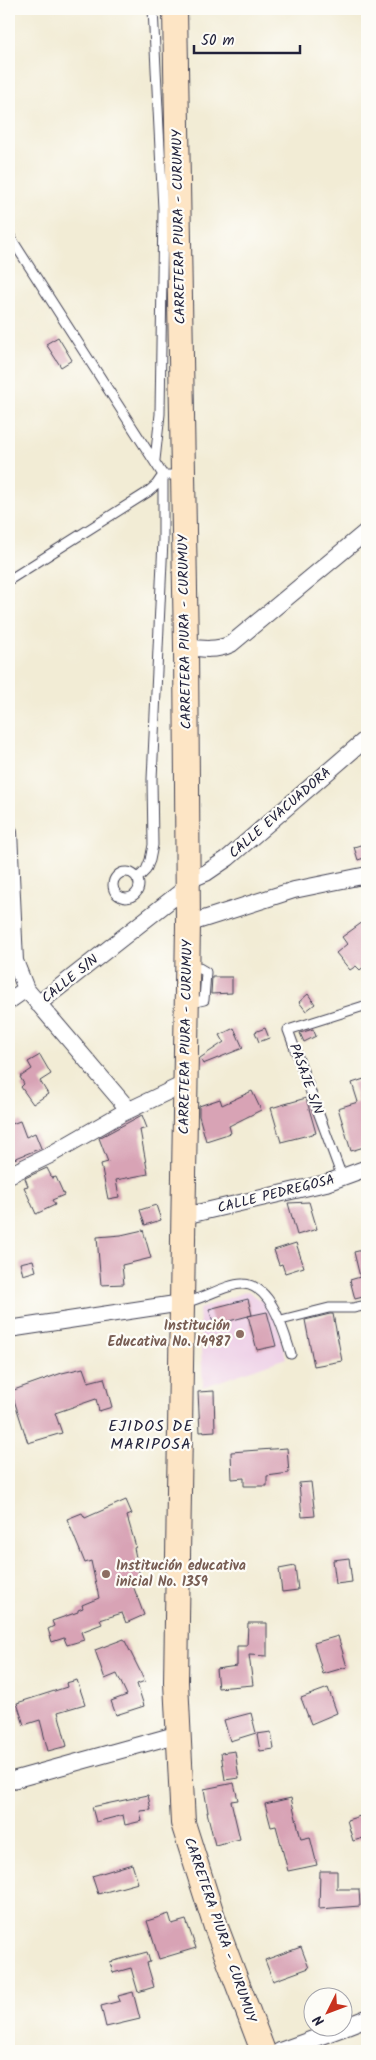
<svg xmlns="http://www.w3.org/2000/svg" width="376" height="2060" font-family="Kalam,sans-serif">
<style>
.built{fill:#eed0e7}
.building{fill:#d8a3b5}
.lines{fill:none;stroke-linecap:round;stroke-linejoin:round}
.lane-casing{stroke:#414052;stroke-width:11}
.street-casing{stroke:#414052;stroke-width:18}
.secondary-casing{stroke:#414052;stroke-width:26}
.lane{stroke:#fff;stroke-width:9}
.street{stroke:#fff;stroke-width:16}
.secondary{stroke:#fde5c5;stroke-width:24}
.education-dot{fill:#8d6e63;stroke:#fdfcf7;stroke-width:2}
.labels{text-anchor:middle;dominant-baseline:central;stroke-width:4.5;stroke-linejoin:round;paint-order:stroke}
.street-label{font-size:14px;fill:#22223b;stroke:#fdfcf7}
.education-label{font-size:14px;font-weight:bold;fill:#785e54;stroke:#fdfcf7;text-anchor:end}
.quarter-label{font-size:16px;letter-spacing:1px;fill:#22223b;stroke:#fdfcf7}
</style>
<rect width="100%" height="100%" fill="#fdfcf7"/>
<filter id="ink" filterUnits="userSpaceOnUse"><feTurbulence type="fractalNoise" baseFrequency=".02" numOctaves="2"/><feDisplacementMap in="SourceGraphic" scale="10" xChannelSelector="R" yChannelSelector="G"/><feConvolveMatrix kernelMatrix="1 2 1 2 8 2 1 2 1" color-interpolation-filters="sRGB"/></filter>
<filter id="wash" filterUnits="userSpaceOnUse"><feTurbulence type="fractalNoise" baseFrequency=".0096" numOctaves="4" result="noise"/><feDisplacementMap in="SourceGraphic" scale="20" xChannelSelector="R" yChannelSelector="G"/><feGaussianBlur stdDeviation="1.12" result="paint"/><feColorMatrix in="noise" values="0 0 0 0 0 0 0 0 0 0 0 0 0 0 0 0 0 1.4 0 .05"/><feComposite in="paint" operator="in"/></filter>
<g filter="url(#wash)">
<rect width="100%" height="100%" fill="#f2ecd5"/>
<!-- built -->
<path class="built" d="M248,1291l25,18 13,49 -83,29 -4,-78z"/>
<g id="blocks">
<!-- building -->
<path class="building" d="M58,337l14,23 -11,7 -15,-23z
M367,843v14l-9,3 -4,-13z
M367,919v45l-7,6 -4,-4 -6,4 -14,-17 11,-9 -5,-7z
M212,977h20v16l-21,1z
M308,994l7,10 -9,7 -7,-9z
M234,1028l9,20 -40,16 -3,-6 24,-16 -4,-7z
M265,1028l4,10 -10,4 -4,-10z
M313,1029l3,7 -12,6 -4,-9z
M40,1055l11,19 -11,7 8,13 -15,10 -12,-17 3,-3 -4,-7 12,-8 -4,-7z
M367,1078v68l-16,5 -13,-43 20,-6 -6,-19z
M252,1091l9,19 -32,16 2,7 -25,8 -7,-25v-10l21,-7 2,6z
M306,1098l10,35 -35,9 -10,-34z
M142,1115l5,13 -7,2 8,44 -32,6 3,17 -11,2 -7,-35 7,-2 -9,-24z
M20,1121l6,16 9,-4 6,15 -32,13v-36z
M47,1168l5,10 4,-1 8,18 -12,5 3,5 -19,9 -12,-27 4,-1 -3,-8z
M309,1202l8,27 -20,6 -9,-32z
M156,1205l5,15 -16,5 -5,-15z
M143,1230l8,28 -29,7 2,19 -23,1 -4,-48 24,-2z
M296,1243l8,24 -19,6 -3,-9 -3,1 -5,-15z
M367,1249v47l-12,3 -5,-19 10,-3 -6,-25z
M33,1260l3,11 -13,4 -3,-12z
M248,1299l4,16 -38,10 -5,-16z
M267,1312l9,34 -19,4 -9,-34z
M330,1314h3l9,47 -28,5 -9,-46z
M83,1368l5,14 16,-4 8,29 -13,4 -3,-12 -41,14 7,20 -34,10 -17,-52 51,-18z
M214,1391l1,40 -15,1 -2,-40z
M287,1448l2,25 -22,3v10h-23v-8l-12,1 -1,-27z
M311,1482l4,34 -13,1 -3,-34z
M126,1500l6,14 -5,2 9,31 -2,1 7,33 -9,2 12,32 -18,8 -4,-10 -22,7 2,4 -21,8 3,8 -17,5 -3,-7 -12,4 -4,-13 6,-3 -2,-5 26,-9v-2l5,-2 -1,-3 17,-7 -8,-37 -6,2 -18,-44 15,-6 3,5z
M349,1558l3,24 -16,2 -3,-24z
M295,1566l3,24 -16,2 -3,-23z
M248,1623h19v33l-18,-1 4,30 -35,3 -2,-19 21,-3v-20h10z
M338,1636l9,31 -24,7 -9,-31z
M124,1639l21,42 -8,3 7,22 -28,9 -5,-14 16,-6 -10,-21 -12,5 -10,-29z
M77,1680l8,24 -27,8 9,34 -19,5 -8,-31 -16,5 -7,-22 50,-16 -1,-4z
M328,1688l9,25 -26,11 -10,-26z
M251,1713l5,20 -26,8 -6,-21z
M271,1732l3,17 -14,2 -3,-17z
M235,1751l4,27 -14,2 -4,-27z
M234,1783l4,17 -7,1 9,38 -25,6 -8,-33h1l-4,-23z
M148,1795l3,15 -11,1 2,10 -17,4 -2,-10 -27,7 -4,-15z
M291,1798l10,41 9,-2 7,28 -29,6 -12,-45 -5,1 -6,-23z
M367,1814v23l-14,4 -6,-21z
M132,1864l6,19 -40,11 -6,-18z
M320,1871h17v18h22l1,17 -41,3z
M169,1914l3,10 14,-4 10,28 -37,11 -12,-38z
M301,1947l8,21 -36,13 -8,-21z
M147,1952l3,10 -3,1 7,24 -16,5 -7,-24 -18,5 -3,-11z
M133,1992l7,27 -34,8 -5,-21 19,-5 -2,-5z"/>
</g>
</g>
<g filter="url(#ink)">
<use href="#blocks" fill-opacity="0" stroke="#414052" stroke-width="1"/>
<g class="lines">
<defs>
<path id="lane" d="M153,9l10,200 -3,205 -5,46
M9,235l154,240v65l-11,239 1,66 -3,15 -4,10 -9,9
M9,580l139,-88 8,-7 7,-10h19
M113 885a13 13 0 1 1 26 0a13 13 0 1 1-26 0Z
M187,1004l17,-4 2,-28 -17,-10
M342,1177l-54,-147 79,-25
M184,1303c16,-3 45,-20 59,-19 29,1 41,48 48,70
M281,1320l48,-12h24l14,-3"/>
<path id="street" d="M186,647c16,2 30,4 45,-3l136,-113
M9,832l6,129 11,28 103,121
M187,881l19,-8 22,-15 139,-120
M188,924l106,-34 73,-15
M9,1001l17,-12
M38,1004l149,-117
M9,1175l39,-19 73,-42 65,-31
M184,1216l142,-33 41,-15
M9,1329l173,-26
M9,1781l170,-47
M344,2027l23,-9
M280,2051l63,-23"/>
<path id="secondary" d="M175,9l11,638 2,277 -12,758 7,141 33,104 47,124"/>
</defs>
<!-- lane casing -->
<use href="#lane" class="lane-casing"/>
<!-- street casing -->
<use href="#street" class="street-casing"/>
<!-- secondary casing -->
<use href="#secondary" class="secondary-casing"/>
<!-- lane -->
<use href="#lane" class="lane"/>
<!-- street -->
<use href="#street" class="street"/>
<!-- secondary -->
<use href="#secondary" class="secondary"/>
</g>
</g>
<!-- markers -->
<g class="education-dot">
<circle cx="240" cy="1334" r="5"/>
<circle cx="106" cy="1574" r="5"/>
</g>
<g class="labels">
<!-- street labels -->
<g class="street-label">
<text transform="translate(179 227) rotate(-91)">CARRETERA PIURA - CURUMUY</text>
<text transform="translate(185 632) rotate(-91)">CARRETERA PIURA - CURUMUY</text>
<text transform="translate(280 813) rotate(-41)">CALLE EVACUADORA</text>
<text transform="translate(70 979) rotate(-39)">CALLE S/N</text>
<text transform="translate(186 1037) rotate(-89)">CARRETERA PIURA - CURUMUY</text>
<text transform="translate(306 1079) rotate(70)">PASAJE S/N</text>
<text transform="translate(276 1194) rotate(-14)">CALLE PEDREGOSA</text>
<text transform="translate(220 1930) rotate(71)">CARRETERA PIURA - CURUMUY</text>
</g>
<!-- education labels -->
<g class="education-label">
<text x="230" y="1326">Institución<tspan x="230" dy="16">Educativa No. 14987</tspan></text>
<text x="116" y="1566" text-anchor="start">Institución educativa<tspan x="116" dy="16">inicial No. 1359</tspan></text>
</g>
<!-- quarter labels -->
<g class="quarter-label">
<text x="151" y="1426">EJIDOS DE<tspan x="151" dy="18">MARIPOSA</tspan></text>
</g>
</g>
<!-- margin -->
<rect width="376" height="2060" fill="none" stroke="#fdfcf7" stroke-width="30"/>
<!-- north arrow -->
<g transform="translate(328 2012) rotate(228)"><circle r="24" fill="#fdfcf7" stroke="#a5a5ac"/>
<path d="M0-4L9 19L0 12L-9 19Z" fill="#c8321e"/>
<text y="-8" font-size="14" font-weight="bold" text-anchor="middle" fill="#22223b">N</text>
</g>
<!-- scale -->
<path d="M194 45v8h106v-8" fill="none" stroke="#22223b" stroke-width="2.5"/>
<text x="201" y="45" font-size="15" fill="#22223b" stroke="#fdfcf7" stroke-width="4" paint-order="stroke">50 m</text>
</svg>
